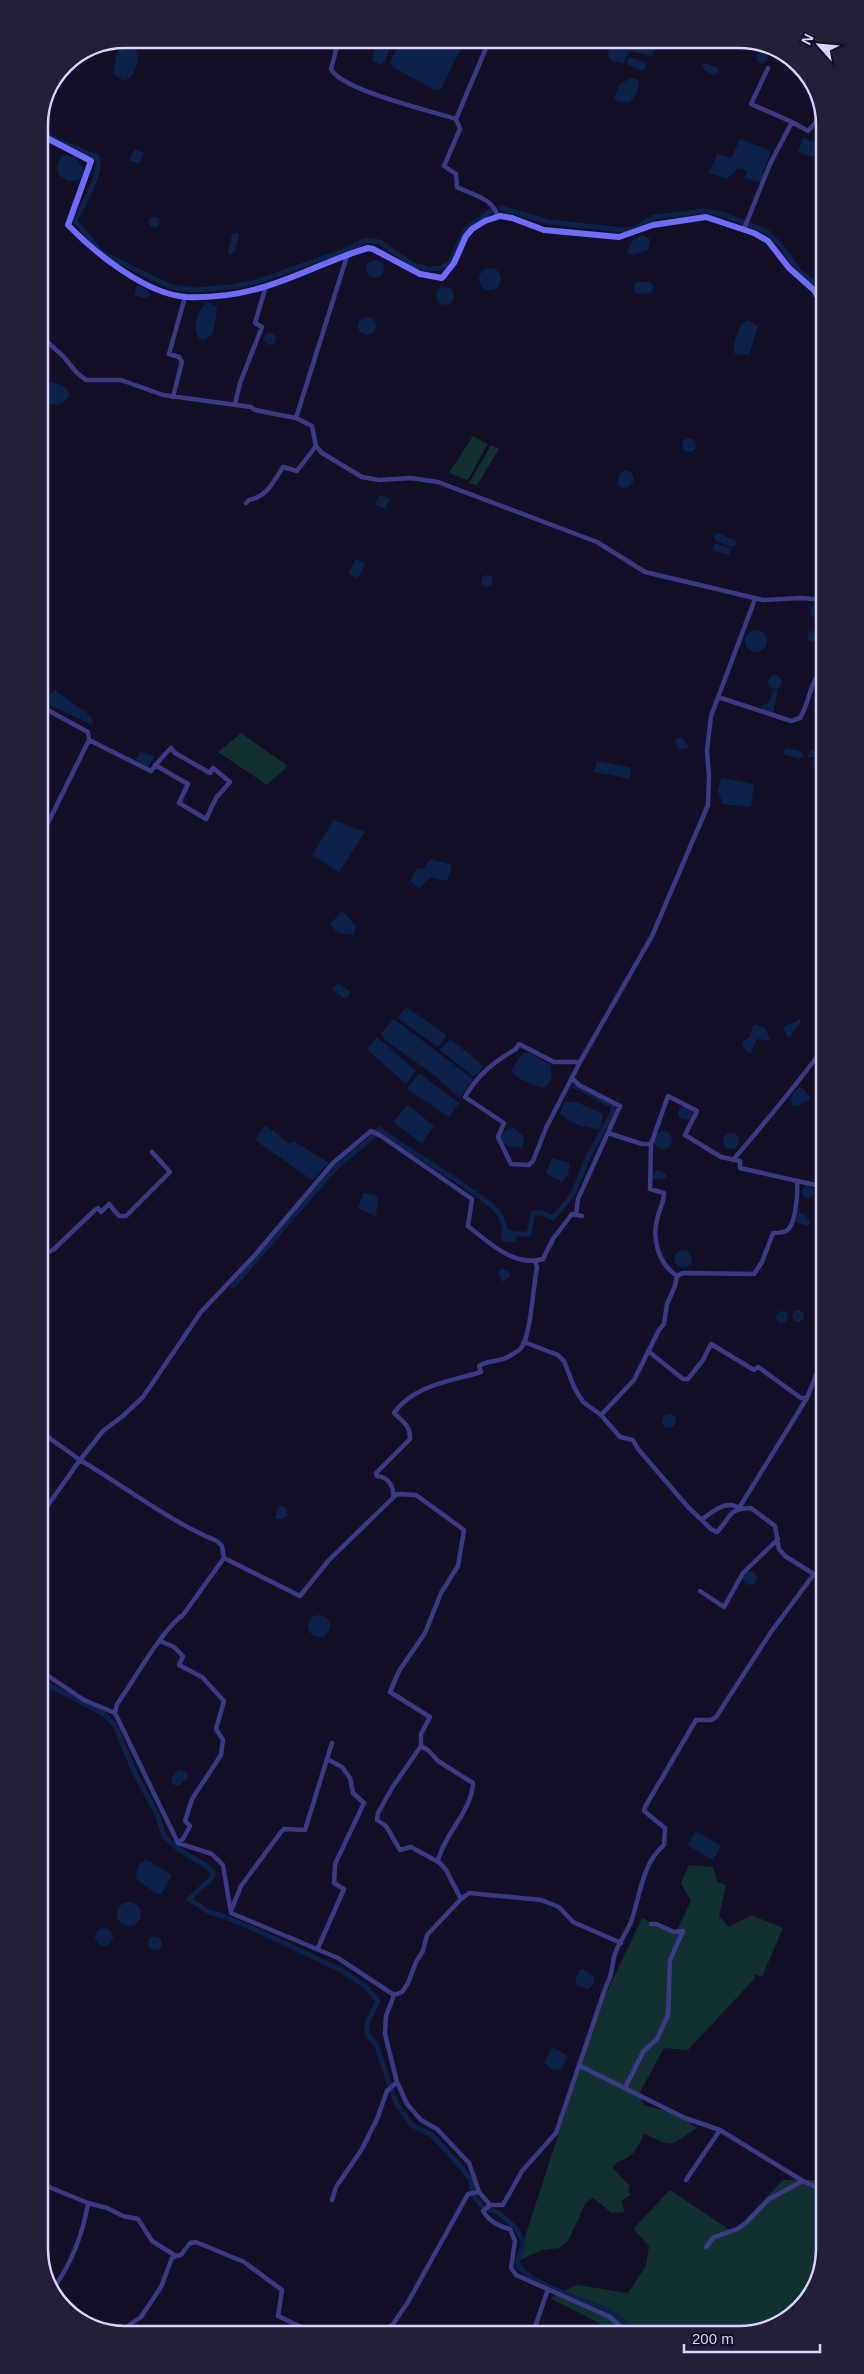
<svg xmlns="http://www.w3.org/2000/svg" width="864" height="2374" font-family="Arial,sans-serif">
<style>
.green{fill:#12302f}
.water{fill:#0c2248}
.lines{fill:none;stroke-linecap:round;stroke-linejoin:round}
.canal{stroke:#0c2248;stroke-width:5}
.street{stroke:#3d3a85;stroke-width:4.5}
.secondary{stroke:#6f6bff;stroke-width:6}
.rim{fill:none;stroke:#d9d4ff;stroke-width:2.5}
</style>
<rect width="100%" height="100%" fill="#130f26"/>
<!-- green -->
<path class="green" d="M473,436l15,8 -20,36 -19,-7z
M491,445l8,4 -22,36 -8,-2z
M241,733l47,33 -21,19 -49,-33z
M689,1865l24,2 4,14 9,5 -7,30 10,11 22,-12 32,13 -21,49 -8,-3 1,4 -67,72 -24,-2 -25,46 5,11 34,9 19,14c-30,19 -20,20 -53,6 -8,16 -9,22 -27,28l-4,6 17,18 -2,6 3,3 -9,5 2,12 -12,1 -19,-15 -7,4 -18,39 -9,7 -17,2 -25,11 84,-257 41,-86 33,16 16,-33 -10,-18z
M783,2180h42v70l-18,52 -45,30 -144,1 -68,-35 27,-13 51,8 18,-27 3,-20 -16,-17 37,-39 63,42z"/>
<!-- water -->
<path class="water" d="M631,40h30l-9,16 -22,-5 -7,13 -13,-4 -2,-5 2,-6h14z
M377,42h15l-7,20 -5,3 -8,-5z
M400,42h64l-23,47 -6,1 -41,-22 -4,-6z
M121,45l13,1c7,11 3,31 -10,35l-11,-7 4,-22z
M756.5 58a5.5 5.5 0 1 1 11 0a5.5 5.5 0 1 1-11 0Z
M630,57l17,6 -4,8 -16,-7v-4z
M703,63l14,4 2,5 -5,4 -12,-8z
M630,78l9,2c0,10 -3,15 -10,23l-15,-3 5,-15z
M803,138l15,5 1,12 -3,3 -18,-6z
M740,139l31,12 -11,31 -15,-4 2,-7 -9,-3 -11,11 -18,-6 8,-19 14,4z
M135,149l9,4 -5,11 -10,-4z
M66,155l9,2 10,14 -6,9 -11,1 -10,-7c-2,-8 0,-17 8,-19z
M148.5 222a5.5 5.5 0 1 1 11 0a5.5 5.5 0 1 1-11 0Z
M237,233l2,2 -4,16 -5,4 -2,-4 4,-17z
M643,235l7,4 -2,11 -15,5 -6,-3 6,-13z
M366 269a9 9 0 1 1 18 0a9 9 0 1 1-18 0Z
M479 279a11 11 0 1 1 22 0a11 11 0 1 1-22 0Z
M636,282h14l3,4 -1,6 -6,2 -11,-1 -1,-7z
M137,285l11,4 2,7 -8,2 -8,-3z
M436 296a9 9 0 1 1 18 0a9 9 0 1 1-18 0Z
M208,302l8,4 1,5 -4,22 -9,7 -5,-2c-7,-9 -2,-30 9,-36z
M358 326a9 9 0 1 1 18 0a9 9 0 1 1-18 0Z
M747,320l11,6 -8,26 -2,3 -13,-1c-4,-9 4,-30 12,-34z
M264 339a6 6 0 1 1 12 0a6 6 0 1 1-12 0Z
M50,382c10,2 16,3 20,13 -9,12 -17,13 -28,3z
M682 445a7 7 0 1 1 14 0a7 7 0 1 1-14 0Z
M624,470l7,2c6,7 1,15 -7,17l-7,-5 2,-9z
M380,495l10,4 -5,10 -10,-5z
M718,533l18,8 -1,5 -5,1 -15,-7 -1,-5z
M715,543l16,6 -2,6 -17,-5z
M356,559l9,5 -7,14 -10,-4z
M481 581a6 6 0 1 1 12 0a6 6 0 1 1-12 0Z
M814,602h9v18l-10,-3 -3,-5z
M810,629l7,8v6l-9,-3z
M745 641a11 11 0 1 1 22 0a11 11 0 1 1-22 0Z
M768 682a7 7 0 1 1 14 0a7 7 0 1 1-14 0Z
M55,690l32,23 7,9 -4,2 -40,-19 -2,-8z
M778,690l-5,23 -13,-5 2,-3 6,-1 5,-13z
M40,712l5,3 -1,18 -4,1z
M678,738l5,1 6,9 -10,2 -4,-9z
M786,748l15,3 2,5 -4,3 -16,-5z
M811,750h7l4,3 -3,16 -7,-1 2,-11h-6z
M140,752l15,4 -7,11 -12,-7z
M597,761l34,7 -1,11 -36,-7z
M721,778l33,6 -3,23 -28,-3 -5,-13z
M334,820l31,12 -26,40 -27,-17z
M430,859l22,6 -5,16 -16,-4 -12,11 -9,-7 7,-13 6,1z
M342,911l14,15 -3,9 -15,-2 -8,-9z
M338,983l13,9 -5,7 -14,-10z
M406,1007l41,28 -9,12 -38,-27 -2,-3z
M799,1018l2,4 -12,16 -6,-9 2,-4 11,-3z
M394,1019l79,60 -13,19 -26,-23 -49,-35 -4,-7z
M756,1024l9,4 5,10 -1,3 -12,-2 -7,15 -8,-8 1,-4 7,-5 2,-10z
M377,1037l39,34 -10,13 -37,-33 -1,-3z
M450,1039l34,27 -10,11 -34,-27z
M522,1053h8l21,12c1,11 2,19 -9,23 -12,-4 -23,-8 -31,-17z
M419,1073l40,30 -10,14 -42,-28z
M798,1088h5l8,11 -13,7 -5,-1 -2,-4 2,-8z
M564,1101l15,2 24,11 -3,15c-15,-1 -29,-5 -40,-15z
M408,1105l26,21 -12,18 -29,-22z
M678 1113a7 7 0 1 1 14 0a7 7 0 1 1-14 0Z
M265,1125l25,19 4,-3 35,22 -17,17 -57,-40z
M514,1128l10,9 -2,11 -14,-2 -7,-5v-5l6,-7z
M654 1140a9 9 0 1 1 18 0a9 9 0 1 1-18 0Z
M723 1141a8 8 0 1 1 16 0a8 8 0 1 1-16 0Z
M552,1158l18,5 -2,11 -6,8 -16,-9z
M658,1170l9,4 -1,4 -13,1 -1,-4z
M802 1192a6 6 0 1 1 12 0a6 6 0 1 1-12 0Z
M364,1193l14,3 -2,21 -18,-9z
M798,1212l6,2 6,8 -3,4 -12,-4z
M502,1229l6,5 9,2 -2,7 -14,-2z
M674 1259a9 9 0 1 1 18 0a9 9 0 1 1-18 0Z
M501,1268l7,3 3,5 -8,6 -5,-8z
M792 1316a6 6 0 1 1 12 0a6 6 0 1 1-12 0Z
M776 1317a6 6 0 1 1 12 0a6 6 0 1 1-12 0Z
M662 1421a7 7 0 1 1 14 0a7 7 0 1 1-14 0Z
M282,1506l5,3v7l-5,3h-7l3,-12z
M743 1578a7 7 0 1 1 14 0a7 7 0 1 1-14 0Z
M308 1626a11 11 0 1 1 22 0a11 11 0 1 1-22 0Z
M178,1770h5l6,6 -9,9 -4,1 -4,-3v-5z
M696,1831l25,15 -8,14 -26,-15z
M146,1859l24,15 1,3 -10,17h-4l-22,-16 4,-14z
M117 1914a12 12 0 1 1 24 0a12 12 0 1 1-24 0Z
M95 1937a9 9 0 1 1 18 0a9 9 0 1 1-18 0Z
M148 1943a7 7 0 1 1 14 0a7 7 0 1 1-14 0Z
M583,1969l11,8v7l-6,5 -11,-4 -2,-3 4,-12z
M553,2047l15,9 -7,14 -10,-1 -7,-7z"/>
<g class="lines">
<!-- canal -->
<path class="canal" d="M39,127l12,11 46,19c7,14 -16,50 -22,64l27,32 69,34 24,3 36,-3 25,-5 93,-33 16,-9 15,2 33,23 16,4 12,-1 9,-6 16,-33 27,-19
M501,208l48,14 75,8 10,-1 20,-12 50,-6 18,3 45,18 14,14 18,25 24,18
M233,1286c34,-38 66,-78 101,-116 14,-15 32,-24 45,-41 31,23 66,42 97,65 6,5 16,10 21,17 15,18 -4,24 32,23l4,-21h9l11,5 20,-24 15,-37 24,-43 1,-8 -38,-20
M41,1681l63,33 11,11 19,46 23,43 7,22 13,12 28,17 8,7 -1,6 -23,21 20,13 11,3 43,18 78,37 24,16 13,15 -11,22v11l9,10 20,59 16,22 20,10 29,32 10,13 2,15 10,12 16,6 17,15 7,12v6l-6,15c2,21 76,41 94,51 9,5 17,13 23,21"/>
<!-- street -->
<path class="street" d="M338,43l-7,26c10,21 100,42 125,50l4,10 -16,37 12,8 1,13c13,7 39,12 40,30
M456,119l33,-78
M792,122l16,9 8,-9 6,2
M744,229l26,-65 22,-42 -41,-18 17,-36
M39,328l4,2 1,9 19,17 14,17 9,7h35l42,15 88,12 4,3 41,8 16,8 4,20 6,7 40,24 17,3 32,-2 27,4 159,60 48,30 118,28 39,-2 21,2
M173,397l9,-35 -3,-5 -10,-3 16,-57
M235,404l5,-21 22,-56 -7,-4 11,-37
M296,418l51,-162
M246,503l3,-3c19,-4 24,-18 34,-33l14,4 19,-25
M718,697l73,24 9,-3c10,-16 9,-35 23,-49
M40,706l48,26 1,8 -49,99
M89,740l62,31c6,-8 13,-16 20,-23l4,5 35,20 3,-5 17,14 -14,16 -10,21 -27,-16 9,-19 -33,-19
M580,1062h-26l-35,-18 -3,5c-22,13 -38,25 -51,48l39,26 -6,14 13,27 18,1 4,-4 13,-33 34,-66 72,-126 56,-131 1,-28 -2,-27 4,-34 44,-117
M572,1078l7,7 41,21 -42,93 -2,16
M608,1133l34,11h9
M733,1160c29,-34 57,-67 83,-102l8,-2
M40,1256l13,-6 42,-40 3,-2 3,4 8,-8 10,12h7l44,-44 -18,-20
M677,1276l6,-3 71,1 8,-12 11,-29c4,0 9,0 13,-2 10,-5 12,-39 11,-50
M648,1351l35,28h5l15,-19 8,-16 43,26 4,-3 43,31h6
M601,1415l33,-35 25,-50 5,-6 3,-20 8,-18 2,-10c-19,-13 -26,-38 -19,-60 2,-8 6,-14 6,-23l-14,-4 1,-45 17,-48 29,15 -12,24 36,22 19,4v7l84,19
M41,1432l39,28 -39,55
M393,1497c1,-11 -5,-20 -16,-21l-1,-3 34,-34c1,-13 -8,-18 -16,-26 19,-28 58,-32 87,-41l-2,-6c8,-6 20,-4 29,-9 4,-3 10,-5 13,-9 10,-12 12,-62 16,-80l-2,-7
M702,1519c11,-7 25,-20 37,-11l68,-110 17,-43
M224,1558l76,38 29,-36 68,-66 19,1 48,35 -6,36 -17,27 -16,40 -26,38 -9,21 40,25 -9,17v12l-29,42 -14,25 -1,7 9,6 14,24 11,-3 29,16 6,7 15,29 -34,36 -4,16 -7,11 -8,21 -6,9 -8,3
M700,1591l24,16 19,-34 35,-34
M160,1641l14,6 9,9 -4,9 23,12 22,24 -8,28 7,11 -2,15 -29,44 -7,22 5,5 -7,13 -5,4
M41,1671l43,29 31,13 63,130 34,11 11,11 8,48 107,45 56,37 -8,21 -1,18 12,48 10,22 14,16 16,9 32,34 10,29 11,13h13l19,-34 34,-38 50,-147c7,-12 5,-16 8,-29 3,-12 12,-23 17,-35 9,-25 11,-59 33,-77l1,-17 -21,-17 1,-4 51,-87h15l5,-3 55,-85 43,-58 -29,-18 -6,-7 -4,-23 -24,-18c-25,1 -19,9 -34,24l-6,-3 -23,-22 -50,-58 -5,-9 -13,-3 -19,-22 -18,-13 -9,-15 -10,-26 -6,-6 -34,-13
M115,1713l2,-9c16,-22 46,-76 66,-89l41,-57 -2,-12 -5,-5c-49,-20 -91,-54 -137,-81l23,-29 20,-15 20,-19 58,-85 53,-56 79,-93 38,-32 10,5 91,63 -4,27c20,16 47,42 75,33l10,-20 19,-25 10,2
M421,1746l8,5 9,10 35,22c-1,28 -29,51 -35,78
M461,1899l8,-6 72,7 18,7 14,15 48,21
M231,1911l10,-25 40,-54 3,-3 21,1 22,-71
M318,1948l26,-59 -10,-6 1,-19 29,-61 -11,-10 -3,-15 -8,-11 -15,-8 5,-16
M580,2066l105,52 35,12 83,51 22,10
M625,2088l18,-36 14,-13 11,-24 2,-55 13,-29 -9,1 -18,-8h-5
M42,2180l7,7 39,16
M686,2180l34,-50
M332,2200l4,-13 26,-38 15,-30 10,-28 10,-9
M490,2205l-7,6c5,9 16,16 27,18l5,12 -4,27 5,7 94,42 17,16
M706,2247l8,-10 23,-8 9,-6 23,-24 34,-18
M53,2289c18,-25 30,-56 35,-86l19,5 16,8 15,3 14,22 24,15 5,-1 9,-12 6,-1 48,20 38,28 -4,26 38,18
M533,2333l15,-44
M116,2334l25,-17 20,-30 11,-29 4,-2
M333,2334c6,-5 10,-3 16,0
M381,2334l12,-10 15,-22 60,-108 11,-2"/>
<!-- secondary -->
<path class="secondary" d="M39,134l52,27 -23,64c27,28 78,69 118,72 23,1 49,-2 71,-8 38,-10 73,-30 111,-41l5,1 47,25 22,4 12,-15 12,-27 6,-7 13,-8 15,-5 12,2 32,12 75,7 34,-12 53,-8 48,16 14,8 21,27 26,23 8,17"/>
</g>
<!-- crop -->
<path d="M0 0H864V2374H0ZM125 48H739A77 77 0 0 1 816 125V2249A77 77 0 0 1 739 2326H125A77 77 0 0 1 48 2249V125A77 77 0 0 1 125 48Z" fill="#231f37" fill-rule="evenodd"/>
<path class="rim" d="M125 48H739A77 77 0 0 1 816 125V2249A77 77 0 0 1 739 2326H125A77 77 0 0 1 48 2249V125A77 77 0 0 1 125 48Z"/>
<!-- north arrow -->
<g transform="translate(819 45) rotate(297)" stroke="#130f26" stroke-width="4" paint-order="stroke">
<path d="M0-4L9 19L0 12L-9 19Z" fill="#d9d4ff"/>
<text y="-8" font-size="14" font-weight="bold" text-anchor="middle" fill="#d9d4ff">N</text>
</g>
<!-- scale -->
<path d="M684 2344v8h136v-8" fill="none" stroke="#d9d4ff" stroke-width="2.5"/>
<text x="692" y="2344" font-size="15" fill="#d9d4ff" stroke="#130f26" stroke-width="4" paint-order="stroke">200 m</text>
</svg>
